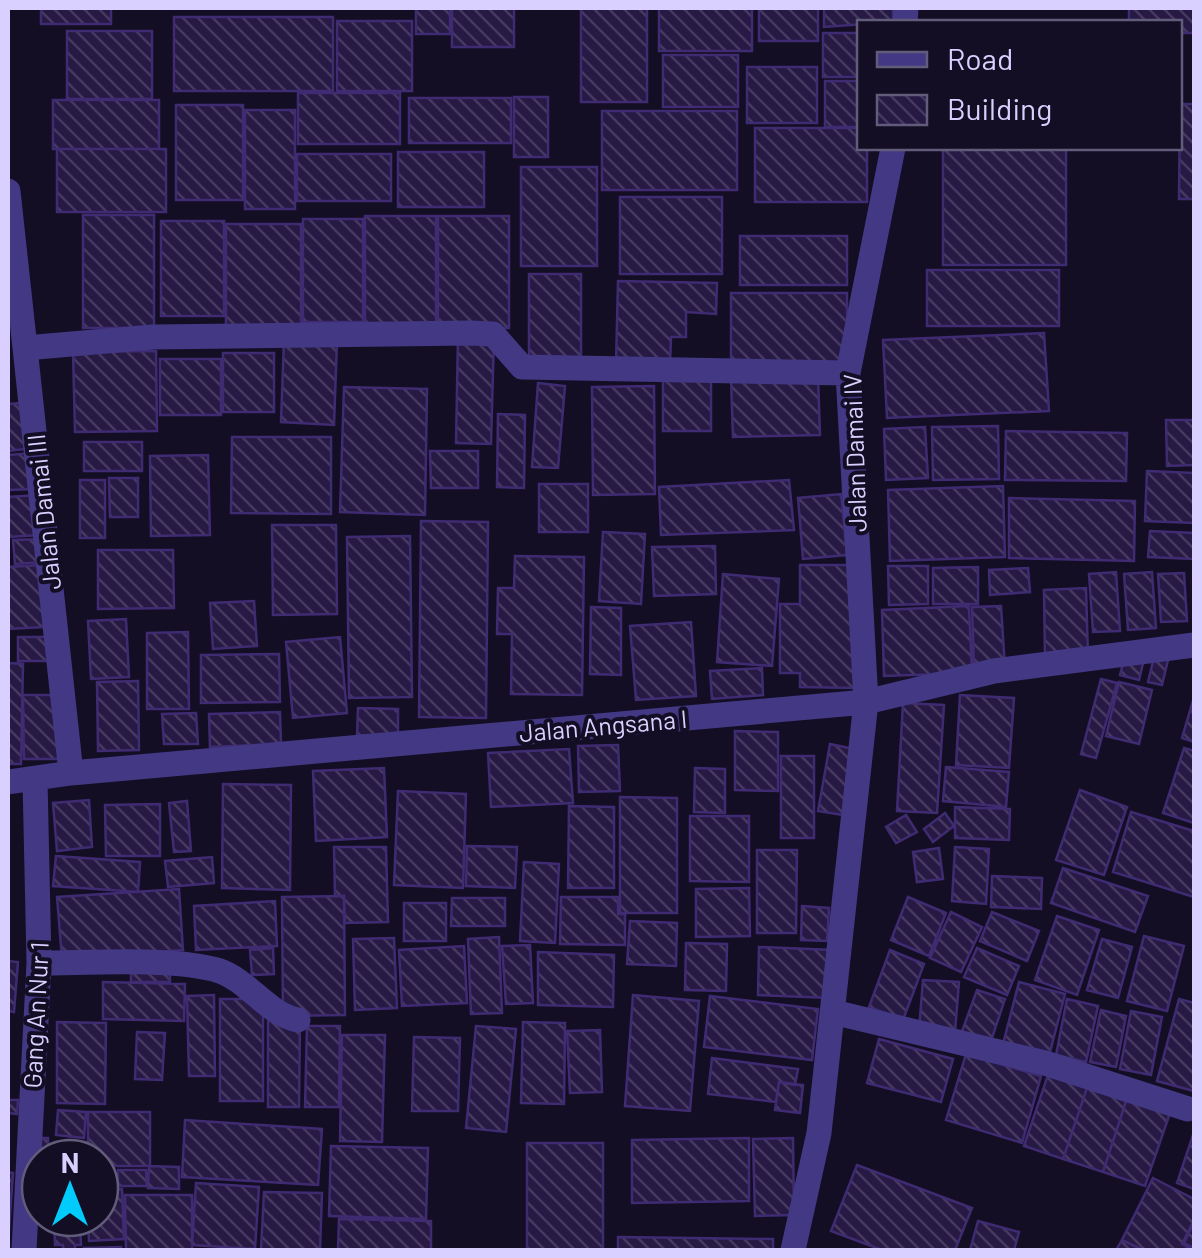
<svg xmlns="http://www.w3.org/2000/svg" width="1202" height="1258" font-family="Barlow,sans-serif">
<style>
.building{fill:url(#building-back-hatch);stroke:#3f2b71;stroke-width:2.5}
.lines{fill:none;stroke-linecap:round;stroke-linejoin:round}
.minor{stroke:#423883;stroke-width:25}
.labels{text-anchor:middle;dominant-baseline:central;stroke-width:8;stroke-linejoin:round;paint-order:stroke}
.street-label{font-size:25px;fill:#d9d0ff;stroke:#130e23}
</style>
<defs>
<pattern id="building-back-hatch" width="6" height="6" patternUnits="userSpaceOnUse" patternTransform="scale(2.5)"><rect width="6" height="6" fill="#261944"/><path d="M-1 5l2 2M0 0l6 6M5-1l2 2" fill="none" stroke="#453960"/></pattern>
</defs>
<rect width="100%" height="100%" fill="#130e23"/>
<!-- building -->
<path class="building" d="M41,8h70v16h-70z
M416,8h34v26h-34z
M452,8h62v39h-62z
M581,8h66v94h-66z
M659,8h93v43h-93z
M759,8h59v33h-59z
M824,8h69v14l-69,5z
M1129,8h65v25h-14v-11h-51z
M174,17h159v74h-159z
M337,21h75v70h-75z
M67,31h85v68h-85z
M823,33h37v44h-37z
M663,55h75v52h-75z
M747,67h70v56h-70z
M825,81h35v46h-35z
M298,93h102v51h-102z
M514,97h34v60h-34z
M409,98h102v45h-102z
M53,100h106v49h-106z
M1180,104h14v95h-15z
M176,105h67v95h-67z
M245,110h50v99h-50z
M602,111h135v79h-135z
M755,128h105v20h7v54h-112z
M943,148h123v117h-123z
M57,149h109v63h-109z
M398,152h86v55h-86z
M297,154h94v47h-94z
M521,167h76v99h-76z
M620,197h102v77h-102z
M83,215h71v113h-71z
M365,216h71v114h-71z
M438,216h71v112h-71z
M303,219h60v103h-60z
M161,221h63v95h-63z
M226,224h75v102h-75z
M740,236h107v49h-107z
M927,270h132v56h-132z
M529,274h52v90h-52z
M618,281l99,2 -1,31 -30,-2v25h-15l-1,28 -54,-1z
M731,293h116v71h-116z
M1044,333l5,78 -162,7 -4,-78z
M458,336l36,1 -3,107 -35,-1z
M284,340l53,2 -3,83 -53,-3z
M156,351l1,80 -82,1 -2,-80z
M223,353h51v59h-51z
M160,359h61v56h-61z
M818,376l2,59 -87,2 -2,-58z
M663,378h48v53h-48z
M538,383l27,3 -7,82 -26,-1z
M654,386l1,108 -62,1 -1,-108z
M344,387l83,2 -2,126 -85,-3z
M21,403l4,46 -17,2v-47z
M498,414l27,1 -1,73 -27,-1z
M1166,420h28v45l-27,1z
M998,426l1,53 -66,1 -1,-53z
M925,427l3,51 -42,2 -2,-51z
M1006,431l121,2 -1,48 -121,-1z
M232,437h99v77l-100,-1z
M84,442h58v29h-58z
M430,451h48v37h-47z
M34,453l1,36 -27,1v-35z
M208,455l2,80 -59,1 -1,-80z
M1147,471l47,2v50l-49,-2z
M109,478h29v39h-28z
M80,480h25v58h-25z
M789,480l5,50 -133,5 -2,-48z
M539,484h49v48h-49z
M1003,486l2,71 -115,4 -2,-71z
M841,494l6,61 -44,4 -5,-61z
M38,495l2,40 -32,2v-40z
M1009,498l126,3 -1,60 -125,-3z
M421,521l67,1 -2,196 -67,-1z
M272,525h64l1,89 -64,1z
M1150,531l44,2v26l-46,-2z
M603,532l42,2 -4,70 -42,-3z
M410,536l2,161 -63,1 -2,-161z
M44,539v23l-29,2 -2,-24z
M715,546l1,48 -62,2 -2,-49z
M98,550h75l1,58 -76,1z
M515,556l69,1 -2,138 -71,-1 1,-60h-15l1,-46h16z
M40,565l4,62 -36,2v-62z
M800,565h56v123l-56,-1v-14h-20v-69h20z
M888,566h40v38l-39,1z
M978,567v37h-45v-36z
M1028,568l2,24 -40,3 -1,-25z
M1116,572l4,59 -27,1 -4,-58z
M1152,572l4,56 -28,2 -4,-56z
M1184,573l3,48 -26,1 -3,-48z
M723,574l56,5 -7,87 -55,-4z
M1086,588l2,68 -43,3 -1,-69z
M254,601l3,45 -44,3 -3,-46z
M969,606l3,67 -88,3 -2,-66z
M1001,606l4,62h-31l-2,-61z
M591,607l30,1v67l-31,-1z
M126,619l3,58 -38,2 -3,-58z
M691,622l5,74 -60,4 -6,-74z
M188,632l1,77h-42v-76z
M18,637h35v24h-35z
M340,637l7,76 -54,5 -7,-76z
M1155,653l14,3 -7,29 -14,-3z
M279,654l1,48 -79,1v-48z
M1125,655l19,4 -5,21 -19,-5z
M8,663l15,1 -2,100h-13z
M762,668l1,27 -51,4 -2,-28z
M1101,679l16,4 -21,75 -15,-4z
M138,681l1,69 -41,1 -1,-69z
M1119,682l33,8 -13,54 -33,-8z
M23,695h38l1,64h-38z
M960,695l54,3 -5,70 -53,-3z
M1194,697v45l-12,-4z
M903,703l41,2 -7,108 -40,-2z
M358,708l40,1v27l-41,-1z
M280,712l1,32 -71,3 -1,-33z
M196,713l2,31h-34l-2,-30z
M735,731l43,1v59l-43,-1z
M830,744l24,5 -11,66 -25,-4z
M618,745l2,46 -41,1 -1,-46z
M1184,748l10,3v72l-31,-10z
M569,749l4,54 -82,4 -3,-54z
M781,756h33v82h-33z
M946,767l63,5 -3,35 -63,-6z
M384,768l3,69 -71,4 -3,-70z
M695,768l30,1v44l-31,-1z
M223,784l68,1 -1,105 -68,-2z
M1080,790l47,17 -23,68 -48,-15z
M398,791l68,3 -3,94 -69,-3z
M620,797l57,1v115h-57z
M89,800l3,47 -35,4 -4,-48z
M187,801l4,50 -17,1 -5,-49z
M160,804v52h-54l-1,-51z
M569,806l45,1v81h-46z
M955,807l55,2 -1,31 -54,-2z
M1131,812l63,19v66l-81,-25z
M945,813l9,13 -21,16 -9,-13z
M906,815l11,17 -21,11 -10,-16z
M690,816h59v66l-59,-1z
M467,846l50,1 -2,41 -49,-2z
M334,847h52l2,75 -43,1 -1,-27h-9z
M955,847l34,2 -3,55 -34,-3z
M939,848l4,31 -26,3 -4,-30z
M757,850h40l-1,83h-39z
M56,856l84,6 -2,30 -85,-6z
M212,857l2,26 -46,4 -3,-26z
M524,862l35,2 -4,79 -35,-2z
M1063,868l85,28 -13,36 -84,-29z
M992,876l50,2 -1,31 -50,-2z
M749,888l1,48 -54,1v-48z
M179,889l4,61 -121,9 -5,-62z
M344,896l1,119 -62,1 -1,-119z
M561,897h57v17h7v31l-65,-1z
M908,897l38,16 -17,43 -38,-16z
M452,898h53v28h-54z
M275,901l2,45 -81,4 -2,-44z
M404,903h42v38h-42z
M802,906l27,2 -2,33 -26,-1z
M951,912l31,15 -21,45 -31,-14z
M992,912l47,19 -12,30 -47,-20z
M1057,916l42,14 -22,65 -42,-15z
M630,921l47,2 -1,43 -49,-2z
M1144,936l40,10 -17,65 -40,-10z
M499,937l3,76 -31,1 -3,-75z
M394,938l3,70 -42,2 -2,-71z
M1102,939l30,8 -14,51 -31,-8z
M686,943l41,1 -1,47 -41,-1z
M530,945l3,58 -27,1 -4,-58z
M464,946l3,57 -65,3 -3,-56z
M759,947l74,3 -3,48 -72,-3z
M273,948l1,26 -22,1 -2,-25z
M977,948l42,18 -12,29 -43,-18z
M890,950l34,14 -21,56 -34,-13z
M538,952l76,3 -1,52 -75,-2z
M8,961l10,1 -4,50 -6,-1z
M131,968h39v14h-39z
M923,980l36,2 -4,50 -36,-2z
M103,982l82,2 -1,37 -81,-2z
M1019,982l46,12 -16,62 -46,-12z
M977,990l28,9 -15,45 -29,-10z
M214,995l1,81h-26l-2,-80z
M633,995l66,6 -9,110 -65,-5z
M710,996l108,13 -6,51 -108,-13z
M220,999h43v102h-43z
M1067,999l31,7 -12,56 -30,-7z
M1179,999l15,4v88l-37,-10z
M1101,1010l25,6 -10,51 -26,-5z
M1131,1011l31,6 -11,58 -31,-6z
M268,1021h32l-1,86h-31z
M57,1022l49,1 -1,81 -48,-1z
M523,1022l42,1 -1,81 -43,-1z
M307,1026h33l-1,81h-34z
M476,1026l40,3 -10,103 -40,-4z
M600,1030l2,62 -32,1 -3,-62z
M137,1032l28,1 -3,47 -27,-1z
M342,1035h43l-3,107 -42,-1z
M414,1037l46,1 -2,73h-46z
M879,1039l74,20 -12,43 -74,-19z
M966,1054l75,22 -19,67 -76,-23z
M712,1058l86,11 -3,16 -16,-3 -3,20 -68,-8z
M1050,1069l39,13 -26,77 -39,-13z
M779,1082l24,3 -3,28 -25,-3z
M1089,1082l39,13 -25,77 -40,-13z
M1128,1095l43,15 -26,76 -42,-14z
M8,1100h10l-1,14 -9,-1z
M58,1110l28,2 -2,26 -28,-3z
M88,1112h62v54h-50v-8h-12z
M185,1120l137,9 -4,56 -136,-8z
M1194,1132v57l-17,-6z
M35,1138h13v20h-8z
M749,1138v63l-117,2v-63z
M793,1138l1,77 -39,1 -2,-77z
M57,1143h27v15h-28z
M527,1143h76v107h-76z
M331,1146l97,2 -2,71 -97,-3z
M857,1165l115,43 -17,42h-73l-51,-19z
M149,1166l30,1v22l-31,-1z
M118,1170h28l1,16h-29z
M8,1172l5,1 -5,71z
M1153,1178l41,21v21l-12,24 12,6h-51l-21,-10z
M196,1183l63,4 -4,62 -63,-4z
M122,1189l2,50 -35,2 -1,-23h12v-28z
M264,1192l58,1 -2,57h-59z
M125,1195h67v55h-66z
M54,1218h26l1,27h-6v5h-12v-5h-8z
M339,1219l92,2v29h-93z
M978,1221l41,11 -5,18h-44z
M1194,1222v26l-10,-5z
M618,1237l155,2v11h-155z
M1122,1240l21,10h-27z
M121,1247v3h-37v-2z"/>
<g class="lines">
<!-- minor -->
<path class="minor" d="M905,22l1,-14
M8,191l63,582
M25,348l128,-11 317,-4 23,1 29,33 326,6
M8,782l63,-9 795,-71 128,-31 200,-26
M39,963c49,0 138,-6 181,8 30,11 47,43 78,49
M833,1012l212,51 143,46
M24,1250l15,-287 -4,-183
M793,1250l26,-117 47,-431 -18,-329 45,-225"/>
</g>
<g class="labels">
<!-- street labels -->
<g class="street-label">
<text transform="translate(854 453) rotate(-92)">Jalan Damai IV</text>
<text transform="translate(43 512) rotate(-96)">Jalan Damai III</text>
<text transform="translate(603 725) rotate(-5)">Jalan Angsana I</text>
<text transform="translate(35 1015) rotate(-87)">Gang An Nur 1</text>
</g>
</g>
<!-- border -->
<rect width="1202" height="1258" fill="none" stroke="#d9d0ff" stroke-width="20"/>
<!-- legend -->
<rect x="857" y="20" width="325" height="130" fill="#130e23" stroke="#625c7b" stroke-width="2.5"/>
<rect x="877" y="52" width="50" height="15" fill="#423883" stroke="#625c7b" stroke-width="2.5"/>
<text x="947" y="70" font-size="30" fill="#d9d0ff">Road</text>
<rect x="877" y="95" width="50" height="30" fill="url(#building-back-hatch)" stroke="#625c7b" stroke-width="2.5"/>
<text x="947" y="120" font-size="30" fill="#d9d0ff">Building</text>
<!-- north arrow -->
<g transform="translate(70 1188)"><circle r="48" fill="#130e23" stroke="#625c7b" stroke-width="2.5"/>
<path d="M0-8L18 38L0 25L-18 38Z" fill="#00cbfb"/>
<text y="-15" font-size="28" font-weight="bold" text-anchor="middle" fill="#d9d0ff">N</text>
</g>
</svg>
